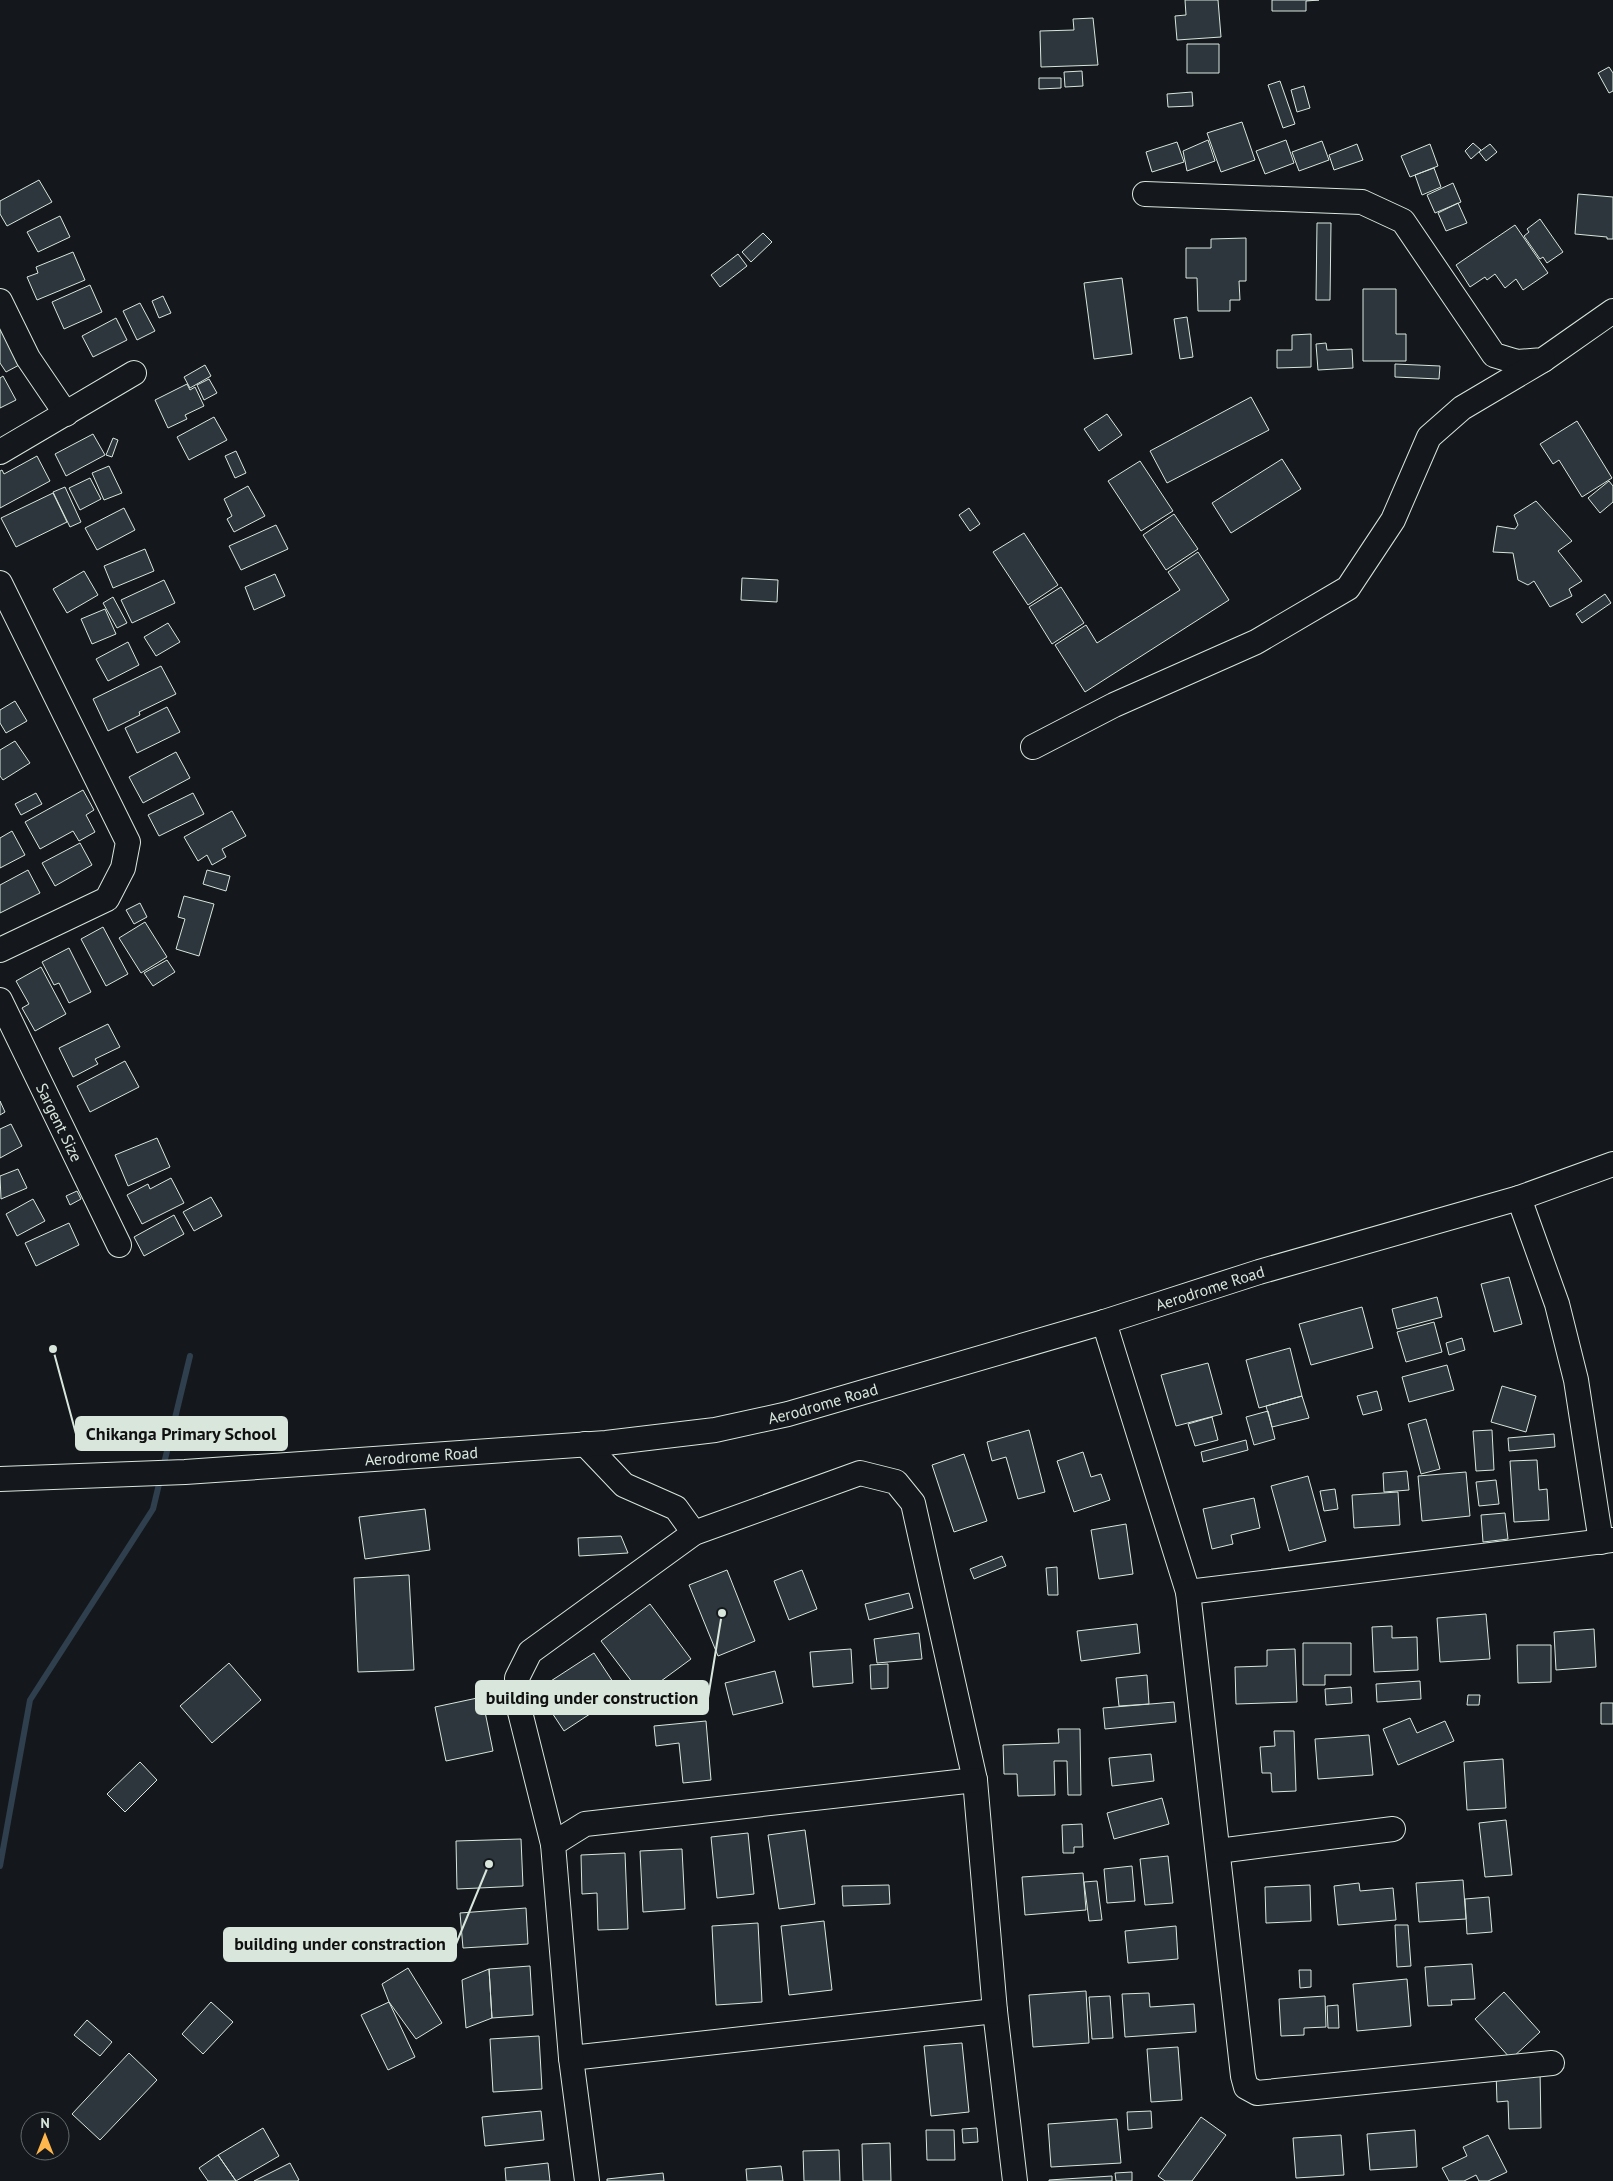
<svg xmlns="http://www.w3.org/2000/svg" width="1613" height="2181" font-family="'PT Sans',sans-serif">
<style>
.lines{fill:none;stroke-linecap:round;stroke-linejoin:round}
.stream{stroke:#2f3f4d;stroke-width:6}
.building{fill:#2c363c;stroke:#d8e6dc}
.minor-casing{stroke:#d8e6dc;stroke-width:26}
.minor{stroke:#14181c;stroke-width:24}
.labels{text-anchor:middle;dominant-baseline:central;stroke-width:4;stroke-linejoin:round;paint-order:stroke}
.street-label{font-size:16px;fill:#d8e6dc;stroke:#14181c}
.leader{fill:none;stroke:#d8e6dc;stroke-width:2}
.callout-dot{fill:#d8e6dc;stroke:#14181c;stroke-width:2}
.callout{fill:#d8e6dc;stroke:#d8e6dc;stroke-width:2}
.callout-label{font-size:18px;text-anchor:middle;font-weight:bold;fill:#111}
</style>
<rect width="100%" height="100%" fill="#14181c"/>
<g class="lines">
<!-- stream -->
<path class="stream" d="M0,1866l30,-166 123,-191 37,-153"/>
</g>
<!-- building -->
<path class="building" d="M1185,0h33l3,37 -44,3 -2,-24 11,-1z
M1272,0h47l-13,1v10h-34z
M1093,18l5,47 -57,2 -1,-36 34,-1 -1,-11z
M1187,44h32v29h-32z
M1609,67l4,6v18l-4,2 -11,-20z
M1082,71l1,15 -18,1 -1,-15z
M1039,78h22v10l-22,1z
M1280,81l15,43 -12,4 -15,-43z
M1304,86l6,22 -13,4 -6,-22z
M1192,92l1,14 -25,1 -1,-13z
M1242,122l13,38 -34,12 -14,-39z
M1208,140l7,21 -28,10 -4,-20z
M1286,140l8,23 -29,11 -9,-23z
M1322,141l7,19 -30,11 -7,-19z
M1177,142l7,20 -32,10 -6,-20z
M1473,143l8,7 -10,9 -6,-8z
M1357,144l6,16 -29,10 -5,-15z
M1430,144l8,22 -28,11 -9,-21z
M1490,144l7,8 -11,9 -7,-9z
M1434,168l7,19 -19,8 -7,-20z
M39,180l13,22 -45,24 -7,-12v-13z
M1453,183l8,19 -26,11 -8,-18z
M1578,194l35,3v42h-6v-2l-32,-3z
M1458,203l9,20 -21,8 -8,-18z
M60,216l10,21 -32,15 -11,-20z
M1540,219l23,33 -16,11 -4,-6 -3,2 -16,-23 5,-4 -2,-3z
M1317,223h14l-1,77h-14z
M1515,225l33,48 -25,17 -7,-11 -11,9 -10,-14 -8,6 -2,-3 -15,10 -14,-22z
M763,233l9,9 -21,20 -9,-10z
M1246,238v43h-7l1,19h-10v11h-32l-1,-33h-11v-30h25v-9z
M73,252l12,28 -48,20 -10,-23 11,-4 -2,-6z
M738,254l9,12 -27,21 -9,-12z
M1122,278l10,76 -38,5 -10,-76z
M90,285l12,27 -38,17 -12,-27z
M1363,289h33v45h10v27h-43z
M163,296l8,17 -12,5 -7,-17z
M140,303l15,28 -18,9 -14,-29z
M1187,317l6,40 -13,2 -6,-40z
M116,318l11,22 -34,17 -11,-21z
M0,330h2l19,34 -15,8 -6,-9z
M1311,334v33l-34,1v-18h15v-15z
M1326,343l1,7 25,-1 1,19 -35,2 -2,-26z
M1395,364l45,2 -1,13 -44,-2z
M205,365l6,11 -21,12 -6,-11z
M3,376l13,24 -16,8v-30z
M209,379l8,14 -13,7 -7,-15z
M187,384l3,6 5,-3 9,19 -19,9 2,4 -19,9 -13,-28z
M1251,397l18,33 -102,53 -17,-32z
M1107,414l15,21 -23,16 -15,-22z
M214,417l13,23 -38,20 -12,-23z
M1577,421l35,57 -30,19 -23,-37 -6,4 -13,-20z
M93,434l12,21 -39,21 -11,-22z
M113,438l5,2 -6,17 -6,-2z
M236,451l10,22 -11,5 -10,-22z
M37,456l13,25 -50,27v-37l2,-1 2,4z
M1282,459l19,30 -70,44 -19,-30z
M1140,461l33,50 -32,20 -33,-50z
M109,466l13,27 -18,7 -12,-27z
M90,478l11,21 -21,11 -11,-22z
M1609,481l4,5v16l-13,11 -12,-15z
M248,486l17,30 -31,16 -7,-13 5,-3 -8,-17z
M65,487l16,35 -11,5 -17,-35z
M53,493l14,29 -51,25 -15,-29z
M1536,501l36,40 -14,10 24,30 -13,8 3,7 -22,11 -16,-26 -6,4 -10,-5 -5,-27 -20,-1 4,-26 18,3 3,-4 -4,-10z
M124,508l11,22 -38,20 -12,-22z
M969,508l11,16 -10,7 -11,-16z
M1174,514l24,35 -32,21 -23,-35z
M276,525l12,24 -47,21 -12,-24z
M1024,533l34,52 -30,20 -35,-53z
M145,549l9,22 -41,17 -9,-22z
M1198,552l31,48 -144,92 -30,-47 31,-20 11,18 83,-53 -12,-18z
M84,571l14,24 -31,18 -14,-24z
M275,574l10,22 -31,14 -9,-23z
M742,578l36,2 -1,22 -36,-2z
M164,580l11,23 -43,20 -11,-23z
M1061,587l23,36 -32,21 -23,-37z
M1605,594l6,9 -29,20 -6,-9z
M113,597l14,26 -10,5 -14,-25z
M105,609l11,25 -24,10 -11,-25z
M168,623l12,19 -24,14 -12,-19z
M128,642l11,23 -31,16 -12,-22z
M161,666l15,28 -37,18 1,3 -32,16 -15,-32z
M15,701l12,20 -21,12 -6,-10v-13z
M167,707l13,25 -43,21 -12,-25z
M15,741l15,22 -27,17 -3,-4v-26z
M176,752l14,26 -47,25 -14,-26z
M83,790l11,20 -8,5 9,17 -16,9 -6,-10 -33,18 -15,-27z
M36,793l6,11 -21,11 -6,-11z
M193,793l11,21 -45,22 -11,-21z
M232,811l14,25 -24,13 4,8 -14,8 -5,-10 -9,6 -14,-24z
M12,831l13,24 -25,13v-30z
M80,843l12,22 -37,21 -13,-23z
M28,870l12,23 -40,20v-28z
M207,870l23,6 -4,15 -23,-7z
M184,896l30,8 -15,52 -23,-7 9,-30 -7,-2z
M140,903l7,14 -13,7 -8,-14z
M145,922l22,35 -26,16 -22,-35z
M103,927l25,47 -22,12 -25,-47z
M69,948l22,44 -22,11 -10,-20 -5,2 -12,-23z
M167,960l8,12 -22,14 -9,-13z
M41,967l25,47 -31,17 -13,-23 7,-4 -13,-23z
M108,1024l12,23 -25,12 3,5 -25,13 -14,-29z
M125,1061l14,26 -49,25 -13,-26z
M0,1101l5,11 -5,3z
M11,1124l11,22 -22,12v-29z
M157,1138l13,29 -42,19 -13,-31z
M18,1169l9,19 -26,11 -1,-23z
M171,1178l13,25 -42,21 -15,-29 21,-11 2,5z
M77,1191l4,8 -11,6 -4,-9z
M211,1197l11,19 -28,15 -11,-19z
M33,1199l12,22 -28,15 -11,-22z
M174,1215l10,19 -40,22 -10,-19z
M69,1223l10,22 -43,21 -11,-23z
M1509,1277l13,47 -28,8 -13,-48z
M1437,1297l5,20 -45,12 -5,-20z
M1362,1307l11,41 -62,17 -12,-41z
M1434,1322l8,30 -36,10 -9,-30z
M1462,1338l3,12 -16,5 -3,-12z
M1290,1348l12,48 -43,12 -13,-48z
M1208,1363l14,51 -46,12 -15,-51z
M1447,1365l7,25 -45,12 -7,-25z
M1502,1386l34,10 -10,36 -35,-10z
M1377,1391l5,19 -19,5 -6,-19z
M1302,1396l7,22 -37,9 -6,-21z
M1268,1411l7,28 -21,6 -8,-28z
M1212,1417l6,23 -23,6 -7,-22z
M1426,1419l14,50 -19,5 -13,-50z
M1029,1430l16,62 -27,7 -12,-42 -14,4 -5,-19z
M1492,1430l2,40 -18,1 -3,-40z
M1554,1434l1,13 -46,4 -1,-13z
M1246,1440l2,10 -45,12 -2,-10z
M1083,1452l8,25 10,-3 9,26 -36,12 -17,-51z
M964,1454l23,67 -33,11 -22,-67z
M1537,1460l2,30 8,-1 2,31 -35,2 -4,-61z
M1407,1471l2,19 -25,2 -1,-19z
M1466,1472l4,44 -48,5 -4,-45z
M1308,1476l18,65 -37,10 -18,-65z
M1496,1480l3,24 -20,2 -3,-24z
M1335,1489l3,20 -14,2 -4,-20z
M1398,1492l2,33 -46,3 -2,-33z
M1254,1498l6,30 -29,7 2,9 -21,5 -9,-40z
M425,1509l5,41 -65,9 -6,-42z
M1505,1513l3,26 -25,3 -2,-27z
M1126,1524l7,50 -34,5 -8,-49z
M621,1536l7,17 -49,3 -1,-18z
M1002,1556l4,10 -32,13 -4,-10z
M1057,1567l1,28h-10l-2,-27z
M727,1570l28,71 -37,15 -29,-71z
M802,1570l15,39 -28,11 -15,-39z
M409,1575l5,95 -56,2 -4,-94z
M909,1593l4,15 -44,12 -4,-16z
M650,1604l41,55 -49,36 -41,-54z
M1486,1614l4,45 -50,3 -3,-44z
M1137,1624l3,29 -59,8 -4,-30z
M1392,1626v12l25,-1 1,33 -44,2 -2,-45z
M1594,1629l2,38 -40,3 -2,-38z
M919,1633l3,26 -45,4 -3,-24z
M1303,1643h48v32h-26v10h-22z
M1517,1645h34v37l-33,1z
M851,1649l2,34 -40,4 -3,-35z
M1295,1649l2,53 -61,2 -1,-37 32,-1v-16z
M594,1653l19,29 -20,13 3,15 -32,21 -27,-41z
M229,1663l32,37 -49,43 -32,-37z
M888,1664v24l-17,1 -1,-24z
M775,1671l8,32 -50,12 -8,-32z
M1147,1675l2,29 -30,2 -3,-28z
M1420,1681l1,18 -44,3 -1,-18z
M1351,1687l1,16 -26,2 -1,-16z
M1468,1695h12l-1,10h-12z
M482,1697l11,54 -47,10 -11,-54z
M1174,1702l2,20 -71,7 -2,-21z
M1601,1703h12v21h-12z
M1410,1718l7,15 28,-12 9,20 -56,24 -15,-36z
M706,1721l5,59 -28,3 -4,-40 -23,3 -2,-20z
M1058,1729h22l1,66h-13l-1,-34h-13l1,34 -37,1 -1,-22h-13l-1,-29 56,-2z
M1274,1731h20l2,60 -24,1 -1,-19h-9l-2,-26 15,-1z
M1369,1735l4,40 -55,4 -3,-40z
M1151,1754l3,27 -42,5 -3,-28z
M1503,1759l3,49 -39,2 -3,-48z
M140,1762l17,18 -32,32 -18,-18z
M1162,1798l7,26 -55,15 -7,-26z
M1506,1820l6,55 -27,2 -6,-54z
M1082,1824l1,23h-9v6h-11l-1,-28z
M805,1830l10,74 -36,5 -11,-74z
M748,1833l6,61 -37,4 -6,-61z
M521,1839l2,47 -66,3 -1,-48z
M682,1849l3,60 -42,3 -3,-61z
M625,1853l3,76 -30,1 -1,-37 -15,1 -1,-39z
M1168,1856l5,47 -28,2 -5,-46z
M1132,1866l3,35 -28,2 -3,-34z
M1083,1873l3,37 -61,5 -3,-38z
M1463,1880l3,39 -47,3 -3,-39z
M1097,1881l5,39 -13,1 -5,-39z
M1359,1883l1,8 33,-3 3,32 -58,5 -4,-39z
M889,1885l1,19 -47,2 -1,-20z
M1310,1885l1,36 -45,2 -1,-36z
M1489,1897l3,35 -25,2 -2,-35z
M526,1908l2,36 -65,4 -3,-35z
M824,1921l8,69 -43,5 -8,-69z
M758,1923l4,79 -46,3 -4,-79z
M1395,1925h13l3,41 -14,1z
M1176,1926l2,33 -50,4 -3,-32z
M1472,1964l3,35 -24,1 1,5 -24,1 -3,-39z
M530,1966l3,49 -41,3 -3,-49z
M408,1968l34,55 -26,16 -27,-37 -7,-18z
M489,1969l3,49 -26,10 -4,-48z
M1299,1970h12v17l-11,1z
M1407,1979l4,47 -54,5 -4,-47z
M1086,1991l3,52 -56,4 -4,-52z
M1504,1992l36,40 -29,27 -36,-40z
M1149,1993l1,14 44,-3 2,28 -71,5 -3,-43z
M1110,1996l3,42 -21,1 -3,-42z
M1325,1996l1,31 -22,1v7l-23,1 -2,-37z
M211,2002l22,20 -30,32 -21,-20z
M389,2002l26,55 -27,13 -27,-55z
M1338,2005l1,23h-11l-1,-22z
M87,2020l25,22 -12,14 -26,-21z
M539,2036l3,53 -49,3 -3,-53z
M962,2043l7,69 -38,4 -7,-70z
M1178,2047l4,53 -31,2 -4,-53z
M129,2053l28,27 -57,60 -28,-26z
M1540,2070l1,58 -32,1 -1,-28 -11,1 -1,-31z
M541,2111l3,29 -59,6 -3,-29z
M1151,2111l1,17 -24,2 -1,-18z
M1201,2117l25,18 -34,46h-27l-7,-5z
M1117,2119l4,44 -70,4 -3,-43z
M263,2128l16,28 -43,25 -18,-26z
M977,2128l1,14 -15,1 -1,-14z
M926,2130h28l1,30h-28z
M1415,2130l2,37 -47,3 -3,-36z
M1341,2135l3,40 -48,3 -3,-40z
M1488,2135l19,37 -19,9h-9l-3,-6 -12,6h-15l-7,-13 25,-12 -4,-9z
M890,2143l1,38h-28l-1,-37z
M839,2150l1,31h-36l-1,-30z
M218,2155l18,26h-28l-9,-13z
M290,2163l9,17 -2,1h-43z
M548,2163l2,18h-44l-1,-13z
M781,2166l2,15h-36l-1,-12z
M1132,2172v9h-16l-1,-8z
M663,2173l1,8h-57v-2z
M1112,2176v5h-63v-1z"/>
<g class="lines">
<defs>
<g id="minor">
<path d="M1145,194l217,8 41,19 91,134 23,7 26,-2 70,-49"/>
<path d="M0,301l28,57 38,56"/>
<path d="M0,452l134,-79"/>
<path d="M0,583l128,259 -5,26 -16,31 -107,51"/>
<path d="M1033,747l81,-42 142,-63 92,-54 45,-68 36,-83 33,-29 81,-48"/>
<path id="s1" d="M0,1000l119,245"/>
<path d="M1519,1198l38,106 19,76 25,162"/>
<path d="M1104,1322l84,270 55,484 3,11 11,6 295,-30"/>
<path d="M585,1444l39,41 52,23 18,25"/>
<path id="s2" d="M0,1479l185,-7 421,-29 109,-13 73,-16 316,-92 155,-50 260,-74 94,-34"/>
<path d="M1188,1592l425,-52"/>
<path d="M553,1844l-34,-136 -2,-30 13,-26 164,-119 166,-60 36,9 17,21 62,277 20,231 20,170"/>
<path d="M1218,1851l175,-22"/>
<path d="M571,2058l424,-47"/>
<path d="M587,2181l-16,-123 -18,-214 32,-20 390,-44"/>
</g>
</defs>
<!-- minor casing -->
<use href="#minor" class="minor-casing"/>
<!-- minor -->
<use href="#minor" class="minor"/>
</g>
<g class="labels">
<!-- street labels -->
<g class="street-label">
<text stroke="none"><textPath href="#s1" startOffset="136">Sargent Size</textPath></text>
<text stroke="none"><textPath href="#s2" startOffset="1232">Aerodrome Road</textPath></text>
<text stroke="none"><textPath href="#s2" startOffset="828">Aerodrome Road</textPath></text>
<text stroke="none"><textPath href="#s2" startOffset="422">Aerodrome Road</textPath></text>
</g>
</g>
<!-- callouts -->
<path class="leader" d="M53 1349L76 1434M722 1613L708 1698M489 1864L456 1944"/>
<g class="callout-dot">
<circle cx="53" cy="1349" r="5"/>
<circle cx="722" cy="1613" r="5"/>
<circle cx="489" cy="1864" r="5"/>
</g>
<g class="callout">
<rect x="76" y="1417" width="211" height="33" rx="5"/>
<rect x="476" y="1681" width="232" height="33" rx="5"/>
<rect x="224" y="1928" width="232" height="33" rx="5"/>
</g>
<g class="callout-label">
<text x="181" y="1440">Chikanga Primary School</text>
<text x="592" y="1704">building under construction</text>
<text x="340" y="1950">building under constraction</text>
</g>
<!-- north arrow -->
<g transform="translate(45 2136)"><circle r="24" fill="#14181c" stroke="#626a69"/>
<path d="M0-4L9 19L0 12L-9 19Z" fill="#ffb74d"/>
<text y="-8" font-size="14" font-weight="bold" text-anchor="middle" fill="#d8e6dc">N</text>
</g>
</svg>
